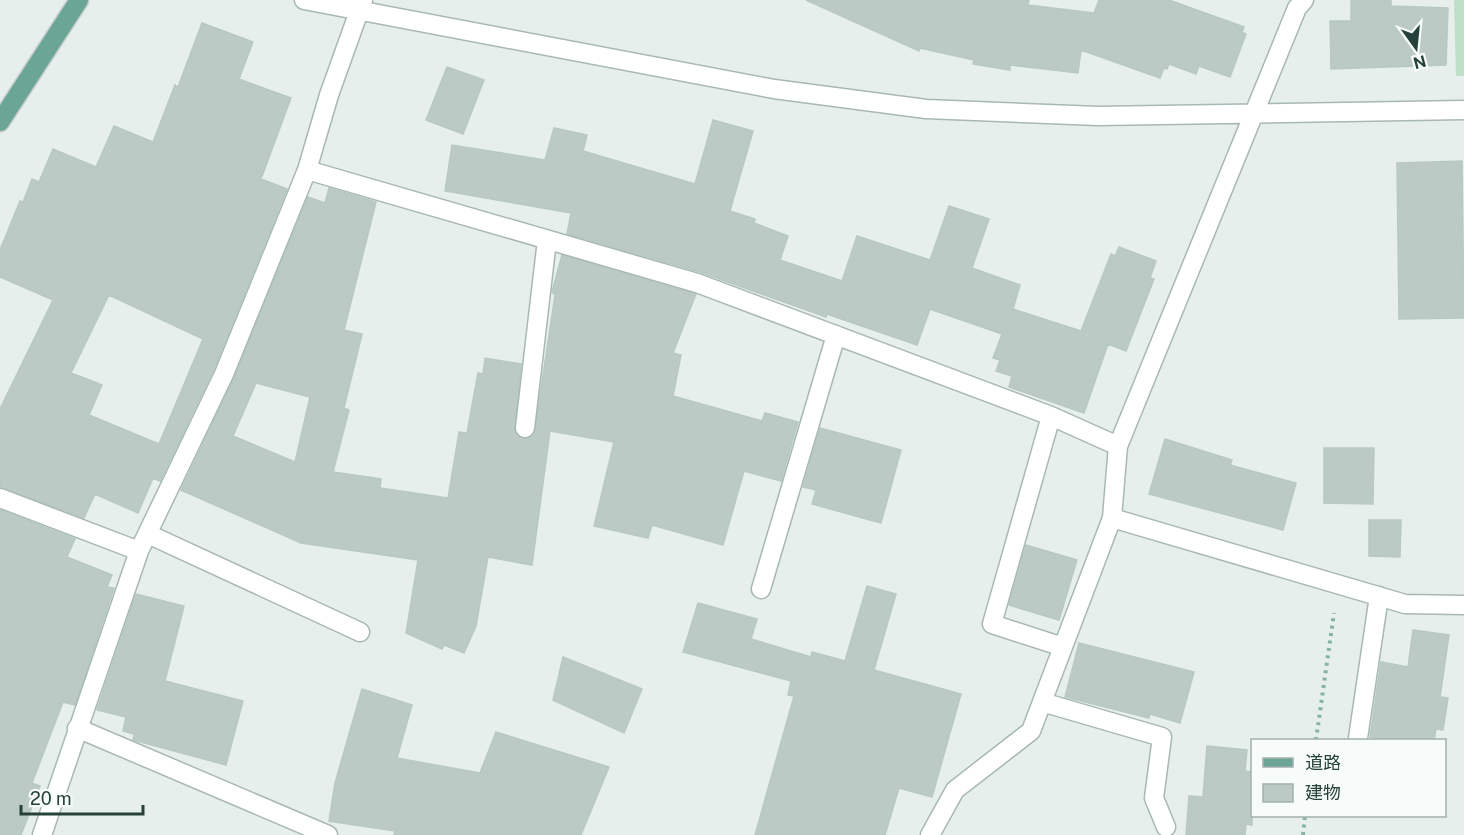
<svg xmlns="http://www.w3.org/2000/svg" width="1464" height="835" font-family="'Public Sans','Noto Sans JP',sans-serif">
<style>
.green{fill:#bfe0c8}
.building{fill:#bbcac4;stroke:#b8c9c2;stroke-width:1.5;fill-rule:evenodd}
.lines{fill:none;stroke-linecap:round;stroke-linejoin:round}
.minor-casing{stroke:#a8b8b2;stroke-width:21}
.major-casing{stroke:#c2cac8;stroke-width:21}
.path{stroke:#86b3a5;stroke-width:4;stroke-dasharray:3 4.5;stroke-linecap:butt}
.minor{stroke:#fff;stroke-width:18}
.major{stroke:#6aa596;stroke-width:18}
</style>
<rect width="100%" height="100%" fill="#e6efeb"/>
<!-- green -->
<path class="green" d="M1454,0h10v76h-8z"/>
<!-- building -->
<path class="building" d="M806,0h223l-1,5 66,8 5,-13h70l75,27 -2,5 4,2 -16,43 -31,-11 -3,8 -27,-10 -2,5 -3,-1 -4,10 -79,-28 -3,23 -68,-8v5l-37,-6 1,-4 -54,-12 -1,3z
M1391,0v6l57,2 -2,57 -115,4 -1,-48h21v-20z
M202,23l51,19 -14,37 52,19 -30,81 26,10 -73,180 -54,112 -7,-3 -15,35 -43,-19 -11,24 -84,-31v-78l53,-109 -53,-23v-27l20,-49 3,1 9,-23 7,3 14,-33 43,18 18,-41 39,16 22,-57 3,2zM109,295l94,44 -44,105 -70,-29 13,-30 -31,-12z
M447,67l37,13 -21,54 -37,-14z
M713,120l40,11 -23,80 25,8 -1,4 34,13 -8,24 62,21 15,-45 73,24 19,-54 40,13 -17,49 48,17 -7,24 68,22 30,-77 4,2 4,-9 37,14 -6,17 4,1 -28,72 -18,-7 -24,69 -75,-26 3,-11 -16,-5 4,-11 -7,-2 9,-24 -72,-25 -13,36 -90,-31 -1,3 -126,-45 -133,-38 4,-21 -126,-22 7,-46 93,15 9,-32 33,7 -4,16 112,33z
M1462,161l2,157 -65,1 -2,-156z
M329,188l47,14 -32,128 18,4 -18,74 5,2 -16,62 48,7 -1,9 68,10 11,-66 8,1 11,-60 5,1 2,-16 36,6 -6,68 8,7 11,-4 21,-140 -3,-3 10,-37 134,39 -23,59 8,2 -8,41 89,25 3,-8 33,9 -17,59 -37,-10 -21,74 -71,-20 -4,13 -54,-12 20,-84 -64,-11 -18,134 -44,-8 -12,69 -12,27 -20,-8 -2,4 -36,-16 12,-73 -117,-17 -120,-53 53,-112 74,-181 17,6zM256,383l54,14 -15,65 -62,-26z
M820,428l81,22 -20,73 -69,-19 4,-14 -13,-3z
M1165,439l67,21 -2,5 66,18 -13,47 -134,-36z
M1324,448h50l-1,56 -49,-1z
M0,510l75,29 -8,18 45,18 -5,12 7,1 -39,117 -12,-3 -31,81 8,3 -19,49h-21z
M1369,520h32l-1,37 -31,-1z
M1026,545l51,15 -18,60 -50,-15z
M867,586l29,8 -22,76 87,24 -29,103 -33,-9 -14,47h-130l39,-139 -6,-1 3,-14 -108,-29 15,-49 59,16 -6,20 60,18 1,-5 33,9z
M136,594l48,12 -19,75 78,20 -17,64 -89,-24 -4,-1 1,-6 -11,-3 3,-14 -29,-7z
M1413,630l36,5 -9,62 8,1 -5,32 -7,-1 -2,12h-40l-24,-4 11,-75 27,5z
M1079,643l115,29 -14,51 -30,-9 -1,4 -84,-21z
M563,657l79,32 -18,44 -71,-33z
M362,689l50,16 -15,53 83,15 16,-41 113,35 -28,68h-187l1,-4 -66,-10 6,-38z
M1207,746l40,4 -2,21 7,1v53l-6,-1 -1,11h-59l3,-39 14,1z"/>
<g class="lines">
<defs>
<path id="minor" d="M304,0l470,89 152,20 172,7 366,-6
M307,170l390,113 354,133 67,30
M1051,416l-59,208 71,23
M525,428l22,-188
M0,498l139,53
M1112,518l293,86 59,1
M148,534l212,98
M761,589l75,-254
M1042,702l120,35 -8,61 12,29
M77,728l251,107
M1358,738l21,-142
M42,835l97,-284 85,-177 83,-204 22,-75 34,-95
M930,835l25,-45 76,-59 81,-213 6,-72 179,-438 7,-8"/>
<path id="major" d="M0,122l79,-122"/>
</defs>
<!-- minor casing -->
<use href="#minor" class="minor-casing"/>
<!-- major casing -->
<use href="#major" class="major-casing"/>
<!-- path -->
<path class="path" d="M1316,740l18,-127
M1303,835l2,-19"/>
<!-- minor -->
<use href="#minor" class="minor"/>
<!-- major -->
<use href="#major" class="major"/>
</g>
<!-- legend -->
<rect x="1251" y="739" width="195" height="78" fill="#f7fbf9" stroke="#a3b1ad" stroke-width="1.5"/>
<rect x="1263" y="758" width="30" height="9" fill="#6aa596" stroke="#a3b1ad" stroke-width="1.5"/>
<text x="1305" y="769" font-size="18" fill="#24423a">道路</text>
<rect x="1263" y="784" width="30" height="18" fill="#bbcac4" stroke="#a3b1ad" stroke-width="1.5"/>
<text x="1305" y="799" font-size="18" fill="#24423a">建物</text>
<!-- north arrow -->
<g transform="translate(1416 48) rotate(165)" stroke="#f7fbf9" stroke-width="4.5" paint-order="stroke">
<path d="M0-4.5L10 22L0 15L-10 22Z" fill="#24423a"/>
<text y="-9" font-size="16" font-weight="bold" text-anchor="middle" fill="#24423a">N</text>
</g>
<!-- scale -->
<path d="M21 805v9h122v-9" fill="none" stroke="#24423a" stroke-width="3"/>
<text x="30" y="805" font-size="18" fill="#24423a" stroke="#f7fbf9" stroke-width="4.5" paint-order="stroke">20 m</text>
</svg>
